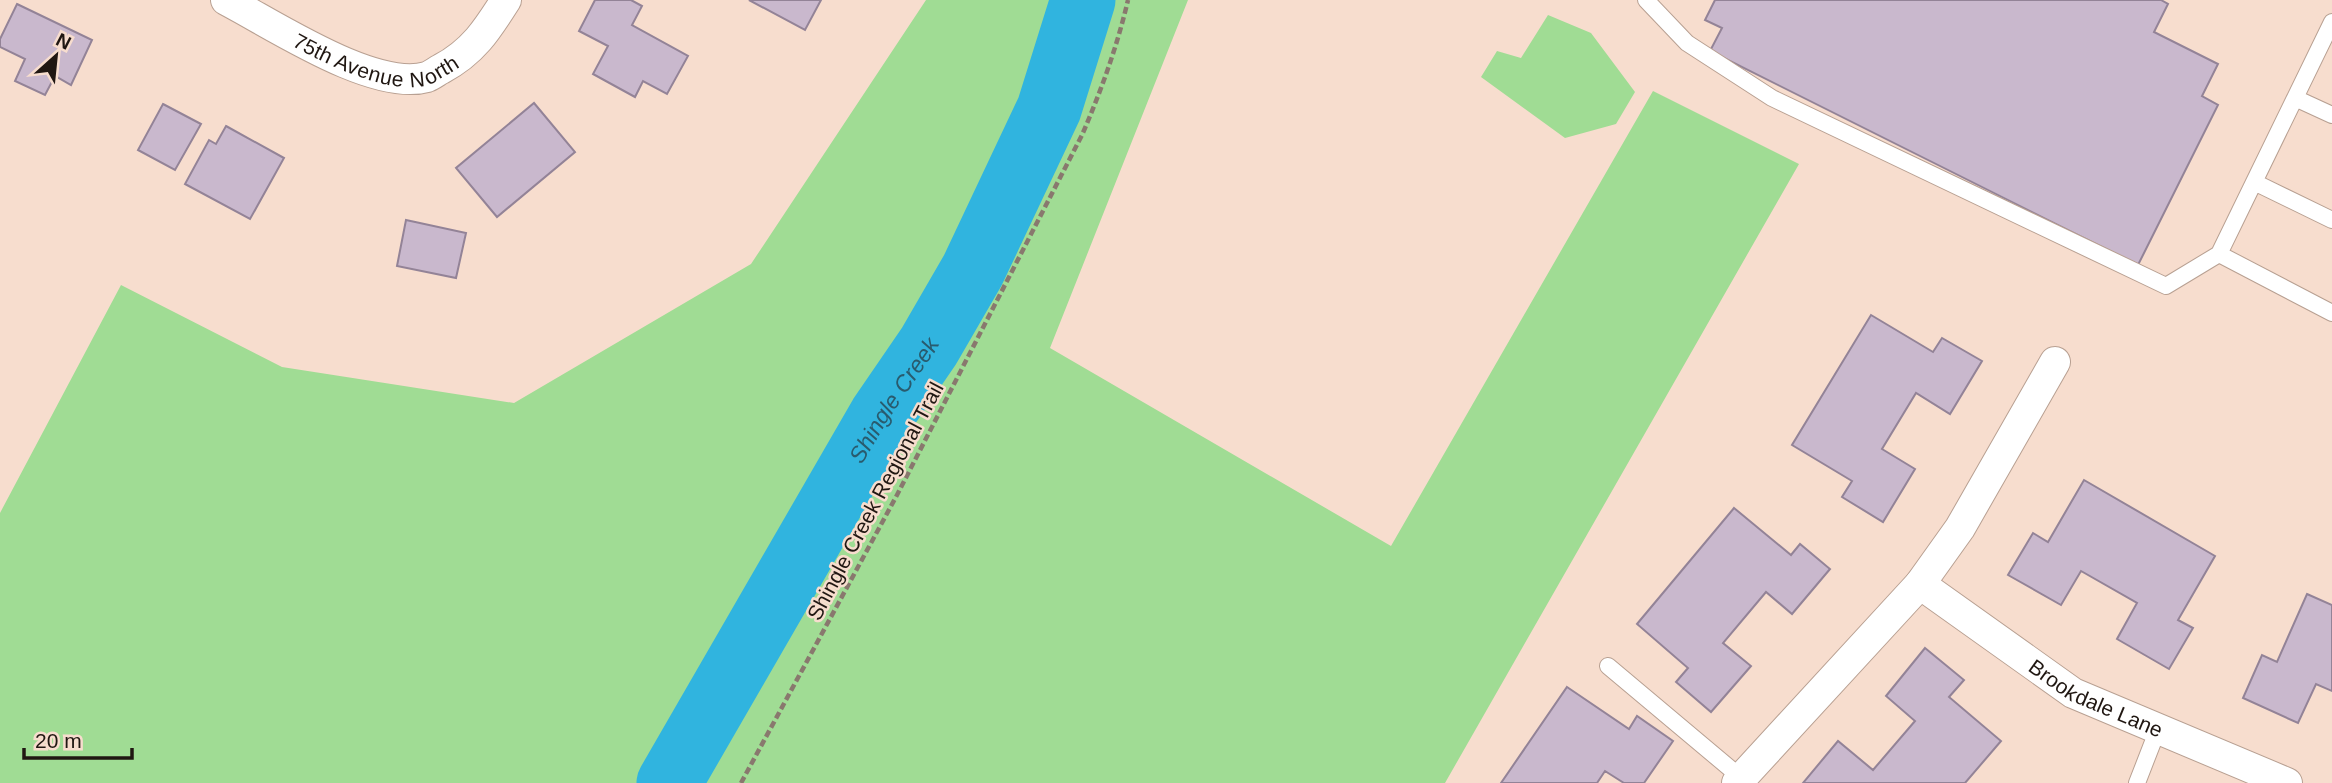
<svg xmlns="http://www.w3.org/2000/svg" width="2332" height="783" font-family="Helvetica,sans-serif">
<style>
.green{fill:#a0dc94}
.lines{fill:none;stroke-linecap:round;stroke-linejoin:round}
.river{stroke:#30b4df;stroke-width:65}
.building{fill:#c9b8cd;stroke:#938397;stroke-width:2}
.lane-casing{stroke:#b8a092;stroke-width:18}
.street-casing{stroke:#b8a092;stroke-width:32}
.path{stroke:#89786e;stroke-width:4.5;stroke-dasharray:7 3.5;stroke-linecap:butt}
.lane{stroke:#fff;stroke-width:16}
.street{stroke:#fff;stroke-width:30}
.labels{text-anchor:middle;dominant-baseline:central;stroke-width:5;stroke-linejoin:round;paint-order:stroke}
.street-label{font-size:21px;fill:#201712;stroke:#f7ddce}
.water-label{font-size:23px;font-style:italic;fill:#295b6e;stroke:#f7ddce}
</style>
<rect width="100%" height="100%" fill="#f7ddce"/>
<!-- green -->
<path class="green" d="M926,0h262l-138,348 341,198 262,-455 146,73 -354,619h-1445v-270l121,-228 161,82 232,36 237,-139z
M1548,15l43,18 44,59 -19,32 -51,14 -84,-61 16,-26 24,7z"/>
<g class="lines">
<!-- river -->
<path class="river" id="s1" d="M669,783l212,-367 48,-70 44,-76 76,-161 34,-109"/>
</g>
<!-- building -->
<path class="building" d="M595,0h36l11,6 -10,19 56,31 -21,38 -24,-13 -8,16 -42,-23 15,-28 -29,-15z
M749,0h72l-16,30z
M1715,0h446l7,4 -14,28 64,32 -16,32 16,9 -80,160 -428,-214 12,-23 -17,-8z
M17,4l75,36 -21,45 -16,-9 -10,19 -30,-14 10,-22 -25,-12v-8z
M534,103l41,49 -78,65 -41,-49z
M163,104l38,20 -26,46 -37,-20z
M226,126l58,32 -34,61 -65,-35 24,-44 7,4z
M406,220l60,13 -10,45 -59,-12z
M1871,315l62,37 9,-14 40,23 -32,53 -34,-21 -34,56 33,20 -32,53 -41,-25 10,-16 -60,-36z
M2084,480l131,76 -37,64 15,8 -24,41 -52,-30 20,-36 -56,-32 -20,34 -53,-30 25,-42 15,9z
M1734,508l57,47 9,-11 30,25 -38,45 -26,-22 -43,51 28,23 -40,46 -35,-30 12,-14 -51,-44z
M2307,594l25,11v86l-16,-7 -18,39 -55,-25 19,-43 15,7z
M1925,648l39,32 -15,17 52,44 -36,42h-162l35,-42 35,29 42,-49 -29,-25z
M1567,687l62,42 8,-13 36,25 -29,42h-20l-19,-12 -8,12h-96z"/>
<g class="lines">
<defs>
<path id="lane" d="M1646,0l41,43 85,55 394,188 53,-32 113,59
M2295,98l37,17
M2254,182l78,38
M2219,254l113,-232
M1608,666l137,115
M2137,783l21,-54"/>
<g id="street">
<path id="s2" d="M226,0c48,25 148,92 201,77 5,-2 10,-6 14,-8 32,-17 46,-39 65,-69"/>
<path d="M1920,584l40,-56 95,-166"/>
<path id="s3" d="M1737,783l183,-199 153,109 214,90"/>
</g>
</defs>
<!-- lane casing -->
<use href="#lane" class="lane-casing"/>
<!-- street casing -->
<use href="#street" class="street-casing"/>
<!-- path -->
<path class="path" d="M741,783l156,-288 185,-360c19,-44 35,-88 46,-135"/>
<!-- lane -->
<use href="#lane" class="lane"/>
<!-- street -->
<use href="#street" class="street"/>
</g>
<g class="labels">
<!-- street labels -->
<g class="street-label">
<text stroke="none"><textPath href="#s2" startOffset="166">75th Avenue North</textPath></text>
<text transform="translate(875 501) rotate(-62)">Shingle Creek Regional Trail</text>
<text stroke="none"><textPath href="#s3" startOffset="481">Brookdale Lane</textPath></text>
</g>
<!-- water labels -->
<g class="water-label">
<text stroke="none"><textPath href="#s1" startOffset="444">Shingle Creek</textPath></text>
</g>
</g>
<!-- north arrow -->
<g transform="translate(56 56) rotate(27)" stroke="#f7ddce" stroke-width="5" paint-order="stroke">
<path d="M0-5L12 26L0 18L-12 26Z" fill="#201712"/>
<text y="-10" font-size="19" font-weight="bold" text-anchor="middle" fill="#201712">N</text>
</g>
<!-- scale -->
<path d="M24 748v10h108v-10" fill="none" stroke="#201712" stroke-width="3.5"/>
<text x="35" y="748" font-size="21" fill="#201712" stroke="#f7ddce" stroke-width="5" paint-order="stroke">20 m</text>
</svg>
